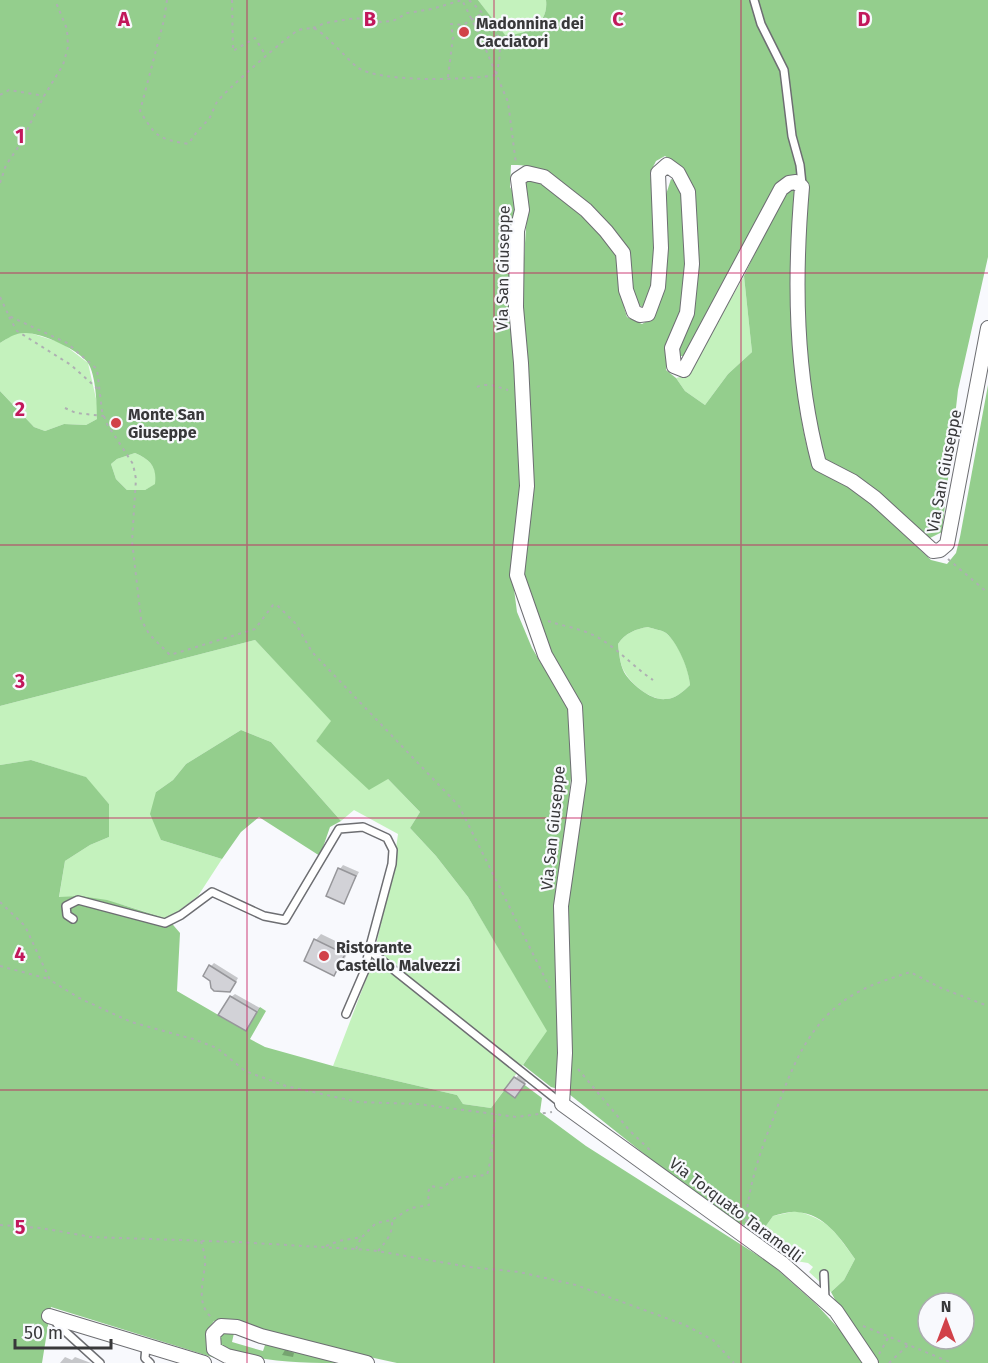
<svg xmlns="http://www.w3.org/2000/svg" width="988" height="1363" font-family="'Fira Sans',sans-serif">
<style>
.green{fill:#c4f2bd}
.forest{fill:#94ce8d;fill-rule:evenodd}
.shadow{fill:#0003}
.building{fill:#d2d2d7;stroke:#96969a;stroke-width:1.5}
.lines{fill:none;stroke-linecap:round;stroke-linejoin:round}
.service-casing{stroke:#6d6e72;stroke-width:10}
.minor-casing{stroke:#6d6e72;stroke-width:16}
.path{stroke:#aeafb2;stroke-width:2;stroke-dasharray:3 4.5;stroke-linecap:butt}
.service{stroke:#fff;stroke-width:7}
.minor{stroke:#fff;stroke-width:14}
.grid{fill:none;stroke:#c2185b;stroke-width:1.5;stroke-opacity:0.55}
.poi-dot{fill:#d14149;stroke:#f8f9fd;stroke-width:2}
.labels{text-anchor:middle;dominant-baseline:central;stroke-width:4.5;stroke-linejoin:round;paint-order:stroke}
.poi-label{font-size:16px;font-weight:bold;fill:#38383a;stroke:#f8f9fd;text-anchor:start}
.street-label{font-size:16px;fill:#38383a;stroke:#f8f9fd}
.grid-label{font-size:20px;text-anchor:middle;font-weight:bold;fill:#c2185b;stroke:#f8f9fd;stroke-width:4.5;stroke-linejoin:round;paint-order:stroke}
</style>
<rect width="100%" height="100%" fill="#f8f9fd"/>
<!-- green -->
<path class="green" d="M478,0h68c3,25 -20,35 -41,36z
M744,276l8,76 -24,22 -23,31 -20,-14 -9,-13 11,-3z
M27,332l35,11 26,20 9,40v16l-11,6 -22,-1 -19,7 -11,-4 -34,-36v-48l14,-9z
M135,453c16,7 22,14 21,31l-11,6h-18l-11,-11 -5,-15 6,-5z
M648,627c5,2 14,3 18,6 13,11 23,36 24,52 -6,6 -15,14 -24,14 -15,2 -35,-15 -42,-28 -4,-7 -5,-18 -6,-27 7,-11 18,-15 30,-17z
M255,640l77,81 -16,20 72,38 32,33 -10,16 26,28 32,41 80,134 -57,77 -28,-4 -6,-9 -124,-29 39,-102 22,-101 4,-29 -44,-24 -13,11 -70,-79 -30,-12 -55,34 -13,16 -17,12 5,48 61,19 -24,37 -30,23c-38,-12 -69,-24 -109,-21l6,-37 25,-16 19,-8v-33l-24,-27 -54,-17 -31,5v-59z
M796,1211c34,9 39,21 59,48l-11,21 -13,12 -22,-20 4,-5 -5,-4 -12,-2 -35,-28 12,-17z"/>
<!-- forest -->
<path class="forest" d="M0,0h478l27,35c21,0 44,-10 41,-35h442v257l-30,133 -16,142 -14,7 -29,-29 -37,-30 -41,-23 -12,-58 -8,-152 -7,-70 -106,179h-8l-3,-9 15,-38 -12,-142 -15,-11 -9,5 -6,12 6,44 1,38 -9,48 -6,4 -8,-6c-4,-21 -4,-49 -16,-67 -10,-14 -64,-54 -80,-64 -9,-5 -18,-5 -27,-5l-1,22 6,11 -6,105 11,141 -1,57 -8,73 5,38 15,36 36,60 4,61 -15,136 1,184 -7,-2 -28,-22 24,-34 -79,-134 -32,-41 -26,-28 10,-16 -32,-33 -19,11 -53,-49 15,-20 -76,-81 -255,66v-315l34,36 11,4 19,-7 22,1 11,-6c0,-13 -1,-44 -9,-56 -9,-13 -46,-30 -62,-30 -10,-1 -18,5 -26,10zM135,453c16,7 22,14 20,31l-10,6h-18l-11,-11 -5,-15 6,-5z
M671,179l5,2 7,13 5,60 -5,53 -15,40 -2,23 10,8 9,13 20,14 23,-31 24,-22 -8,-76 40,-84 7,-5 8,7c-2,87 -13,190 14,274l46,25 72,67 16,4 9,-11 4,-16 28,-152v978h-111l-36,-52 -10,-19 13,-12 11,-21c-15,-21 -30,-45 -58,-47 -7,-1 -16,2 -24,4l-12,17 -24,-11 -84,-61 -84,-67 -2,-191 12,-198 -30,-56 -26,-79 -2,-266 6,-91 -5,-28 6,-5h9c15,12 74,57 79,72 6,21 3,43 11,65l15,7 12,-7 6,-20 2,-90zM648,627c5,2 14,3 18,6 12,10 23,37 24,52 -6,6 -15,14 -24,14 -15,2 -35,-15 -42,-27 -4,-8 -5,-19 -6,-28 7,-11 18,-15 30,-17zM928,1303h36v36h-36z
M241,730l30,12 70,79 -11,6 -10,29 -61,-39 -18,15 -19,27 -61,-19 -11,-26 6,-22 17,-12 13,-16z
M31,760l55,17 23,27v33l-19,8 -25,16 -6,36 21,-1 27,4 61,19 12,14 -3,58 69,40 14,-24 6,4 -16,28 15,8 68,19 124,29 6,9 28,4 23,-31 28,21 -2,14 46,34 184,117 47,42 34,37 14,21h-468l-105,-23 -67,-20 -11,1 -8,11 1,17 8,9 -164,-51 -9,56h-42v-598z
M229,1332l5,1 -2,9 31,9 3,-9 81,21c-45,0 -83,0 -126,-15l-3,-6 5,-9z"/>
<!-- shadow -->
<path class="shadow" d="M343,865l16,7 -16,30 -3,-33z
M321,934l29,14 -10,20 -6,6 -28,-14 10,-20z
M214,963l24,15 -5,9 -22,-21z
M235,994l25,14 -14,21 -15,-32z
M519,1074l8,6 -9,12 -11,-2z
M285,1350l9,3 -1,4 -11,-2z
M65,1357l7,3 3,-3 16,6h-31z"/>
<!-- building -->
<path class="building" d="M338,868l18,8 -12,28 -18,-8z
M314,939l31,15 -11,22 -30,-15z
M209,965l27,17 -6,10 -16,-1 -3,-3 -1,-7 -7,-5z
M230,996l27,16 -11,19 -28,-16z
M514,1077l11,7 -10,14 -11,-8z"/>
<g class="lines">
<defs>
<path id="service" d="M754,0l7,24 23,46 8,66 8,29 2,19
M73,919l-6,-4 -1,-9 12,-6 87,23 16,-8 31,-23 52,24 21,4 54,-91 24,-2 24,11 6,12 -1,14 -23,86 193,154
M346,1014l19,-44 4,-20
M824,1274l1,26
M58,1319l-1,5 43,39
M146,1346l-1,12 5,5"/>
<path id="minor" d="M49,1316l155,47
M257,1363l-30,-7 -13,-7 -1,-15 8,-8 16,1 24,9 106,27
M871,1363l-35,-52 -53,-47 -221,-160 3,-51 -4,-147 18,-125 -4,-74 -30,-52 -28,-80 10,-89 -6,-123 -5,-56 1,-76 5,-21 -4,-31 9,-6 17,4 42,33 20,21 17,22 3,37 8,22 6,3 8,-1 10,-27 3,-39 -3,-75 9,-8 11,8 10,19 4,72 -5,49 -15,35 2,18 10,4 97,-181 8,-6 7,-1 6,5c-8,93 -7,186 17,277l33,17 23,17 58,53 7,-1 7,-6 41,-216"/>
</defs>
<!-- service casing -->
<use href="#service" class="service-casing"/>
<!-- minor casing -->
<use href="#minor" class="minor-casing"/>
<!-- path -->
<path class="path" d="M167,0l-3,20 -24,91c16,26 18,28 49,33 6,-12 12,-16 20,-25 3,-5 5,-12 8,-17 7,-10 72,-68 82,-72 3,-1 11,-2 14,-2 8,1 35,32 44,39 21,16 112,13 139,8
M232,0l1,51 22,-13 11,18
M469,0c27,25 37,38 27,75
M313,28l12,-5 24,-4 18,-1 14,4 12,-1 14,-8 25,-4 30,-9 19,38 27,64 8,62
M448,77l5,-40 -2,-13 12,1 20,-12
M0,95l9,-5 35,6
M0,183l6,-18 13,-19 25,-50 19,-31 5,-18 -1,-18 -12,-29
M0,297l9,19 58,27 30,26 5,42 5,13 26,40 3,15 -4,62 9,78 8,15 21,21 85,-26 18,-24h4l19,19 16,28 147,154 91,182
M9,317l8,14 54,34 28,25
M477,387c11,-5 20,0 31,3
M65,408l11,5 28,3
M948,559l40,34
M548,621c14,5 31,7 45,14 23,11 39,31 60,45
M0,902l25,24 25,54 29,18 52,24 62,17 24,9 28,23 41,15 72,16 60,2 99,13 35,-5
M0,966l49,13
M578,1069l52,62 22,21
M746,1222c2,-35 14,-70 27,-103 18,-49 35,-100 85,-127 16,-9 35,-14 52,-20l31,16 47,18
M0,1225l41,3 50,9 146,5 134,8 98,17 50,5 57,13 109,40 28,15 21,23
M201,1241c2,8 5,16 4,24 -2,19 -9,39 7,53
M326,1246l13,-5 23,-4 14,-14 16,-3 19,-12 18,-3 -1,-13 3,-6 12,2 11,-10 33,-3c6,-22 5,-39 9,-61
M356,1249l5,-11
M378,1251c9,-11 15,-17 14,-31
M863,1326l89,37
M879,1354l9,-16
M889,1363l19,-18"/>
<!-- service -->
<use href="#service" class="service"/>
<!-- minor -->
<use href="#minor" class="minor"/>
</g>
<!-- grid -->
<path class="grid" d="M247,0v1363M494,0v1363M741,0v1363M0,273h988M0,545h988M0,818h988M0,1090h988"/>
<!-- markers -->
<g class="poi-dot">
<circle cx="464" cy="32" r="6"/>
<circle cx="116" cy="423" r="6"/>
<circle cx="324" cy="956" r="6"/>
</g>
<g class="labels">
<!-- poi labels -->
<g class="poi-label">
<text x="476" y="23">Madonnina dei<tspan x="476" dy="18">Cacciatori</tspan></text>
<text x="128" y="414">Monte San<tspan x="128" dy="18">Giuseppe</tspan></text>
<text x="336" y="947">Ristorante<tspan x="336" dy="18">Castello Malvezzi</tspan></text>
</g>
<!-- street labels -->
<g class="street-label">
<text transform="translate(503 268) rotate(-89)">Via San Giuseppe</text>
<text transform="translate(944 471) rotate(-79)">Via San Giuseppe</text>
<text transform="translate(553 828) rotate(-84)">Via San Giuseppe</text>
<text transform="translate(736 1210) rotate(37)">Via Torquato Taramelli</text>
</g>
</g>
<g class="grid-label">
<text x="124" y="26">A</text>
<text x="370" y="26">B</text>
<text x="618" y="26">C</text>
<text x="864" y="26">D</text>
<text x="20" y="143">1</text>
<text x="20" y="416">2</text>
<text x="20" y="688">3</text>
<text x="20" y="961">4</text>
<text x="20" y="1234">5</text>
</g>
<!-- north arrow -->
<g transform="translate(946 1321)"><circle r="28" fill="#f8f9fd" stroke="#abacaf" stroke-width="1.5"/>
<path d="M0-4.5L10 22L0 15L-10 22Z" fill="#d14149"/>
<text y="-9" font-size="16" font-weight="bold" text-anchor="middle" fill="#38383a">N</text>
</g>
<!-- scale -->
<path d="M15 1339v9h96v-9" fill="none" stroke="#38383a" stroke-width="3"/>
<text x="24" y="1339" font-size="18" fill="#38383a" stroke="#f8f9fd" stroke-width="4.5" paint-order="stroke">50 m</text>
</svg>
